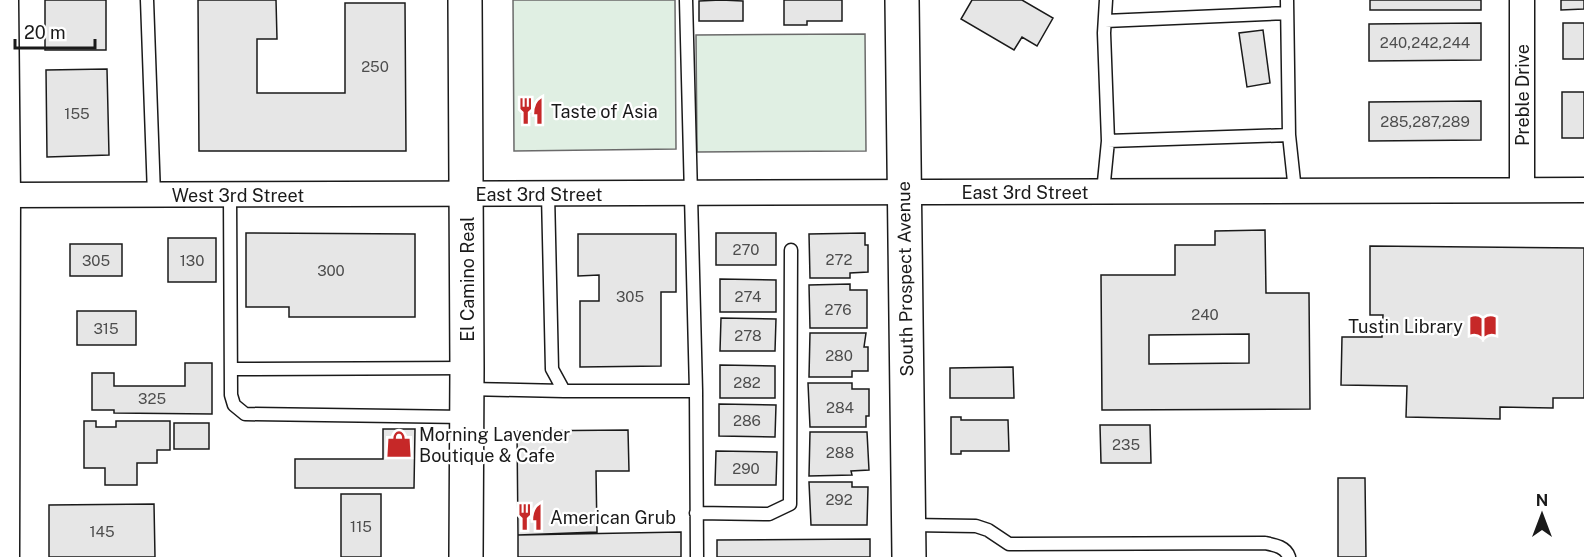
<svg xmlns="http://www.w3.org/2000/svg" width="1584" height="557" font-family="'Public Sans',sans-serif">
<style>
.green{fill:#e0efe3;stroke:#6a6a6a;stroke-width:1.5}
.building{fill:#e6e6e6;stroke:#1a1a1a;stroke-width:1.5;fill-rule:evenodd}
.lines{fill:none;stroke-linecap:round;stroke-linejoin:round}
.lane-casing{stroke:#1a1a1a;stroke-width:15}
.street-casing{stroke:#1a1a1a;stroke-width:27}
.secondary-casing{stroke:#1a1a1a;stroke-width:36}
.lane{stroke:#fff;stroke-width:12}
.street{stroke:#fff;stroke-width:24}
.secondary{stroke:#fff;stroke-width:33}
.labels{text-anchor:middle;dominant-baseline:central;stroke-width:4.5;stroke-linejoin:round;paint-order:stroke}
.number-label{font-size:15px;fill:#4d4d4d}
.street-label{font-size:18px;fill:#1a1a1a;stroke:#fff}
.poi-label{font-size:18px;fill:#1a1a1a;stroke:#fff;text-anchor:start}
</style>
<rect width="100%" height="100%" fill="#fff"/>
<!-- green -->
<path class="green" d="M513,0h162l1,149 -162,2z
M865,34l1,117 -169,1 -1,-117z"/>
<!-- building -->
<path class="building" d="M45,0h61v50h-61z
M198,0h78l1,39h-20v54h88v-90h60l1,148h-207z
M721,0l22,1v20h-44v-20z
M784,0h58v21h-35v4h-23z
M972,0h50l31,18 -16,28 -15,-9 -8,13 -53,-31z
M1370,0h111v10h-111z
M1561,0h23v9l-23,1z
M1481,23v37l-112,1v-37z
M1563,23h21v36h-21z
M1263,30l7,53 -23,4 -8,-54z
M107,69l2,86 -62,2 -1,-87z
M1562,92h22v46h-22z
M1481,101v39l-112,1v-39z
M1265,230l1,63h43l1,116 -208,1 -1,-135h74v-30h40v-14zM1249,334v29l-100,1v-29z
M246,233l169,1v83h-126v-10h-43z
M716,233h60v32h-60z
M865,233v12h3v27l-18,1v5h-40l-1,-44z
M578,234h98v58h-15v74l-81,1v-66h19v-26l-21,1z
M168,238h48v44h-48z
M70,244h52v32h-52z
M1370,246l214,2v150h-31v10l-53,-1v12l-94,-2 1,-31 -66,-1 1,-48h40l1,-22h-13z
M720,279l56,1v32h-56z
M850,284v6h17v38h-57l-1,-43z
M77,311h59v34h-59z
M721,318l55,1 -1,32h-55z
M810,333h56l-2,14h4v24h-16v6h-43z
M185,363h27v51l-98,-1v-3h-22v-37h22v13h71z
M720,365l55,1v32h-55z
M1013,367l1,31h-64v-30z
M808,383h44v6h17v27h-3v11h-56z
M719,404l57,1 -1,32 -56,-1z
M951,417h10v3h47l1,31h-48v3h-10z
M84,421h12v6h20v-6h54v29h-13v13h-20v22h-32v-17h-21z
M174,423h35v26h-35z
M1100,425h50l1,38h-50z
M383,429h32l-1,59h-119v-29h88z
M628,430l1,41h-33l1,61 -79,3 -1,-104z
M810,432h57l2,38 -18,1 1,4 -43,1z
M716,451l61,1 -1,33h-61z
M1338,478h27l1,79h-28z
M809,482h43v5h16l-1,38h-56z
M341,494h40v63h-40z
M154,504l1,53h-106v-52z
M681,532v25h-163v-22z
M870,539v18h-153v-17z"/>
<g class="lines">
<defs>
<path id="lane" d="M147,0l7,195
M686,0l10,391 1,166
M1106,0l-2,33 4,108 181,-6 -2,-135
M1105,21l182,-8
M1289,135l6,56
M1103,192l5,-51
M548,194l4,175 12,22h132
M230,195l1,200 3,10 11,9 220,3
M231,369l236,-1
M468,389l96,2
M696,513l73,1 21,-10 1,-254
M911,525l65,1 12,4 21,14 256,-1c10,2 21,4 24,14"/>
<path id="street" d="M6,0l2,195 -1,362
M1522,190v-190
M8,195l1576,-5"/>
<path id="secondary" d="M465,0l2,368 -1,189
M902,0l7,557"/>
</defs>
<!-- lane casing -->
<use href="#lane" class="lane-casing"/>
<!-- street casing -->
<use href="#street" class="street-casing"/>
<!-- secondary casing -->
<use href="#secondary" class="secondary-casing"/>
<!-- lane -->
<use href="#lane" class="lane"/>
<!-- street -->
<use href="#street" class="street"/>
<!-- secondary -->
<use href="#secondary" class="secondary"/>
</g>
<!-- icons -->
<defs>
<symbol id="restaurant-bare" viewBox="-9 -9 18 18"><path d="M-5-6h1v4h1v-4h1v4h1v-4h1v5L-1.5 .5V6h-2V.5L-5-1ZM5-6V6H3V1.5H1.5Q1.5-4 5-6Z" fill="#c62828" stroke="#fff" stroke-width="2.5" paint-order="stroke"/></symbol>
<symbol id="library-bare" viewBox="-9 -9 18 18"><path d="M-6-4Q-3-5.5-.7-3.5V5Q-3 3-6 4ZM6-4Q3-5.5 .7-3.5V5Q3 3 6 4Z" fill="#c62828" stroke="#fff" stroke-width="2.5" paint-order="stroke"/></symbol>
<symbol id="shop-bare" viewBox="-9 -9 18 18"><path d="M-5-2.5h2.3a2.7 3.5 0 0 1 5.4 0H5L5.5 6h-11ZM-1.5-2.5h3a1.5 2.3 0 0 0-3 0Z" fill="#c62828" stroke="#fff" stroke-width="2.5" paint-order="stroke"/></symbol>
</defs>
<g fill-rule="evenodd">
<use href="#restaurant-bare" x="512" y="92" width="38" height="38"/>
<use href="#library-bare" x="1464" y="307" width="38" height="38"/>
<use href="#shop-bare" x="380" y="425" width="38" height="38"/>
<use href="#restaurant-bare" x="511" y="498" width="38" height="38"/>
</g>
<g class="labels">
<!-- number labels -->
<g class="number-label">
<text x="1425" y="42">240,242,244</text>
<text x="375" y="66">250</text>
<text x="77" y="113">155</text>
<text x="1425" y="121">285,287,289</text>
<text x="746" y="249">270</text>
<text x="839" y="259">272</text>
<text x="96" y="260">305</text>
<text x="192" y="260">130</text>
<text x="331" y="270">300</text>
<text x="630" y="296">305</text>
<text x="748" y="296">274</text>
<text x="838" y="309">276</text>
<text x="1205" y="314">240</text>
<text x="106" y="328">315</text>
<text x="748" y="335">278</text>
<text x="839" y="355">280</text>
<text x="747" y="382">282</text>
<text x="152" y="398">325</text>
<text x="840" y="407">284</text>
<text x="747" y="420">286</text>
<text x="1126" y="444">235</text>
<text x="840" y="452">288</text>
<text x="746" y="468">290</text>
<text x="839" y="499">292</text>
<text x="361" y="526">115</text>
<text x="102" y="531">145</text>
</g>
<!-- street labels -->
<g class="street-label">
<text transform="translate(1522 95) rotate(-90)">Preble Drive</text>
<text x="1025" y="192">East 3rd Street</text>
<text x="539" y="194">East 3rd Street</text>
<text x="238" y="195">West 3rd Street</text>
<text transform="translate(467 279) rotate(-90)">El Camino Real</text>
<text transform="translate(905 279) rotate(-91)">South Prospect Avenue</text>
</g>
<!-- poi labels -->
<g class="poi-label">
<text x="551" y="111">Taste of Asia</text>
<text x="1463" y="326" text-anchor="end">Tustin Library</text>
<text x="419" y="434">Morning Lavender<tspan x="419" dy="21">Boutique &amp; Cafe</tspan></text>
<text x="550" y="517">American Grub</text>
</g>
</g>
<!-- north arrow -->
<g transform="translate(1542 515)" stroke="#ffffff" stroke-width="4.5" paint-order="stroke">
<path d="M0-4.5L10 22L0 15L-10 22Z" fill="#1a1a1a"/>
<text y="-9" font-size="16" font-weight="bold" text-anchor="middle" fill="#1a1a1a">N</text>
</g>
<!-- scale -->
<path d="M15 39v9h80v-9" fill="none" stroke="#1a1a1a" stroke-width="3"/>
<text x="24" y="39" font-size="18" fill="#1a1a1a" stroke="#ffffff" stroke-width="4.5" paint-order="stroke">20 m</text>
</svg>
